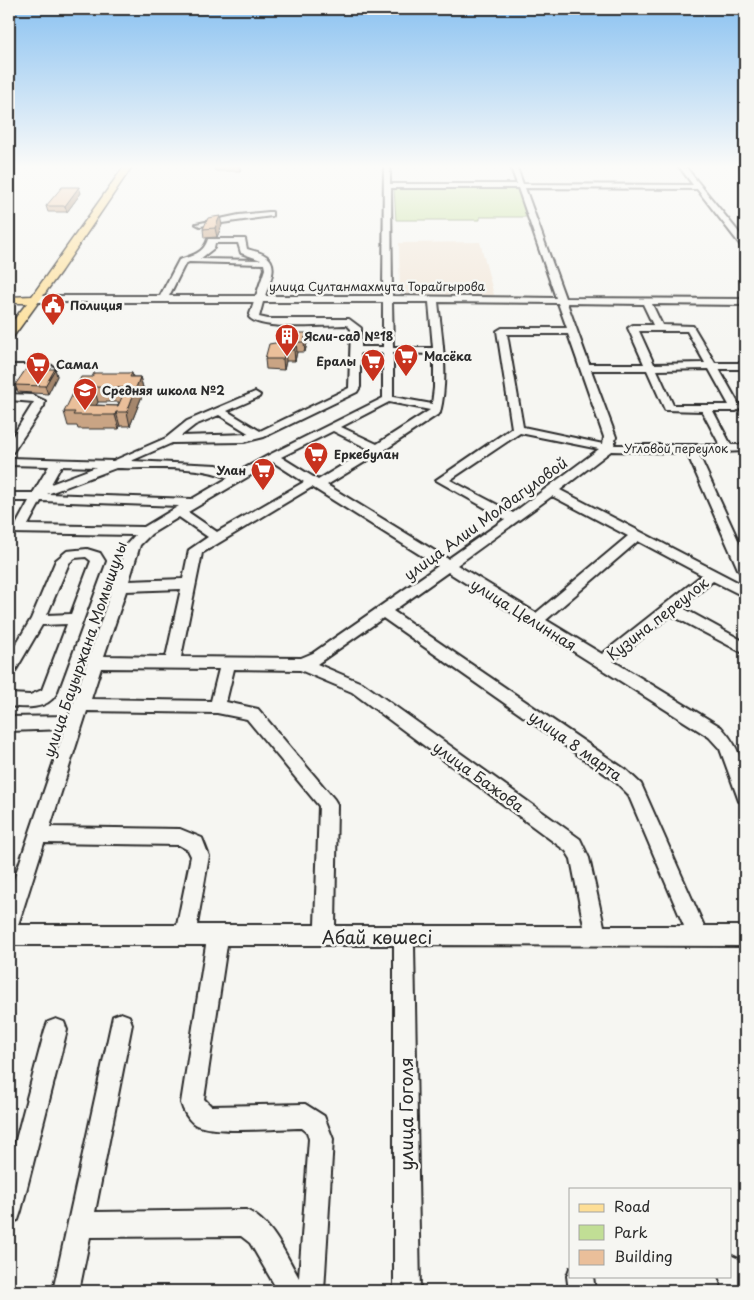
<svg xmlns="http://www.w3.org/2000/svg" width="754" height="1300" font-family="'Playpen Sans',sans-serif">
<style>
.built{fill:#f2e6d8}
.green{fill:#c1de95;stroke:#768460}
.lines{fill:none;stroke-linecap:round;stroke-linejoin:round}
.minor-casing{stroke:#2b2b2b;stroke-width:4}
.major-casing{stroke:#2b2b2b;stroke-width:3}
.minor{fill:#f6f6f2;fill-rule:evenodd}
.major{fill:#fdde96;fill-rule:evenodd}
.wall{fill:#c9a484;stroke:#2b2b2b;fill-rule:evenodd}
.shaded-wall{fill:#a4866c;stroke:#2b2b2b}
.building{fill:#eabf9a;stroke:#2b2b2b;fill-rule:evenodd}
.labels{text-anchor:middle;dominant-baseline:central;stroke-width:5;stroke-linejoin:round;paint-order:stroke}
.far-street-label{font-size:12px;fill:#2b2b2b;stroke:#f6f6f2}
.far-poi-label{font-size:12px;font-weight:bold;fill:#2b2b2b;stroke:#f6f6f2;text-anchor:start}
.street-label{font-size:15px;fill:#2b2b2b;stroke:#f6f6f2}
.near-street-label{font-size:18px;fill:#2b2b2b;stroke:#f6f6f2}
</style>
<rect width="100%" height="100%" fill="#f6f6f2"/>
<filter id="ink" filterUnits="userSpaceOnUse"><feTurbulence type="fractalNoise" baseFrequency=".02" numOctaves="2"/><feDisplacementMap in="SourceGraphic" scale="10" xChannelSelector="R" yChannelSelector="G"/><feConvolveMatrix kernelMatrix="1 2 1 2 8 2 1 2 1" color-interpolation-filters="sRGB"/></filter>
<g filter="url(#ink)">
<!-- built -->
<path class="built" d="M480,242l14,53 -94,-1 -1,-51z"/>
<!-- green -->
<path class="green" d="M394,188h123l11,29h-48v3h-84z"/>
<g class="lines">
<defs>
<path id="minor" d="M384,165h6v19h127l-7,-19h6l7,19 170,1 -15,-20h6l61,75v7h-3l-45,-58 -172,-1 40,110 180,1v6l-93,-1 10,21 31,1 22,37h30v6h-26l22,39 -5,3h-23l18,34h14v6l-47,2 47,102v18l-5,-1 -2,-3 -51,-116 -76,-2 -51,39 185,96v11l-32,-16 -32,26 64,35v12l-74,-39 -58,46 108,66c23,25 24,44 24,77l-6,-3 -19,-52 -11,-12 -261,-165 -55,39 233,159 15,14 63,142h41v20l-331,-1 6,346h-26v-346h-167l-23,154 7,7 94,-2 19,12 9,23 -9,152h-46l-28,-48 -9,-7 -151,1 -11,54h-26l60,-275 8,-3 8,3 3,8 -37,188 151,-2c27,12 39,44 53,68l10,-139 -2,-7 -5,-4c-23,0 -94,7 -109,-5 -6,-5 -10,-13 -12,-20l25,-158h-197v-51l56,-165 -56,2v-14l60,-1 58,-172 8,-9 -126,-2v-8h7l13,-24h-20v-8h24l16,-27 -40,-1v-7l104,3 53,-23 21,-17 68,-29 5,3 -1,2 -32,14 33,20 89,-43 2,-59 -4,-4c-19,0 -87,6 -98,-8l5,-15h-221l-4,-3 4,-3h127l19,-36c13,-4 25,-7 29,-21h37l2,10c6,2 14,3 19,7 14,9 2,29 -1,40h118zM391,188h127l38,110 -164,-2zM215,243h23l3,10 20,7 -61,-1 14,-11zM189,262l75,2 1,5 -9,27h-87l16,-32zM263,302h120v45h-22v-19l-12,-9h-81l-9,-2zM392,302h37l4,46h-40zM438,302l120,1 9,25h-65l-5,3 15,97 -76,52 69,39 -57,40 -121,-74 56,-34 57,-38c9,-36 2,-74 -2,-111zM567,303l76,1 10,21h-20l-5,3 16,36h-55zM639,331h48l18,32 -51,1zM507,334h61l36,103 -1,7 -80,-17zM360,353h23v45l-114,57 -33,18 -19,-8 -86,-4 41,-18 72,-1 20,-5 93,-45 3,-5zM393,353l41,1v34l-2,16 -39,-7zM709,369l20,36h-56l-16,-35zM591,370h56l18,40 37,1 18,34h-106l2,-8zM389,402l41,8 -53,34 -36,-17zM219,415l31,19 -69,2 14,-11zM333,431l36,18 -51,31 -37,-23zM520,433l79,16 -86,64 -63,-33zM273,462l31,20 -87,50 -29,-20zM61,466l35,1 -45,17zM116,468c34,1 81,-4 112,10l-36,21 -145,-5zM312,487l126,79 -125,87 -12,5 -120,-1 21,-104zM552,496l76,40 -92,77 -79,-48zM41,501l138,5 -35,21 -116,-2zM179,517l29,20 -19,13 -6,29 -54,2 11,-36 11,-11zM638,541l64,34 -100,79 -56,-34zM181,589l-15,68 -62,-1 22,-65zM383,618l231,162 14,14 56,132h-80l-15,-68 -9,-19 -216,-155 -47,-20zM101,668l118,1 -8,32 -120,-2zM234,669l66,1 52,22 214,159 5,8 13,67h-249l2,-122 -3,-5 -76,-90 -32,-7zM87,711l130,2 30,6 72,87 -4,119h-118l12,-69 -7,-18 -22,-9 -130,-2zM44,843l135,2 9,5 3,6 -14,69h-159z
M269,212h3v4l-72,10 -4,-2 43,-9z
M9,365h41l5,3 -5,3h-26l-10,20 -4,3 22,1 13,6 -1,5 -31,46 -4,1v-11l25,-40 -25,-2v-18l5,-11h-5z
M87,549l13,4 5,8 -49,133c-9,16 -32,14 -47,12v-12l21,1 12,-5 25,-66 -25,1 -28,48 -5,2v-19l22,-37 25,-59 11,-9zM86,557l5,4 -20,53 -24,1 22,-52 6,-5z
M56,1019l8,3 3,8 -46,181 -3,9 -9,3v-57l36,-136 3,-8z
M730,1255l9,4 6,16v16h-21l-5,-15h11z
M570,1268v8h23l2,15h-26l-2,-15z"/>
<path id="major" d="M125,165h8l-72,106 -48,66h-4v-11l18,-23h-18v-6l23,-1z"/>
</defs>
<!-- minor casing -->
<use href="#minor" class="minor-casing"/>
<!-- major casing -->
<use href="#major" class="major-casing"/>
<!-- minor -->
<use href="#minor" class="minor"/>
<!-- major -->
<use href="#major" class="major"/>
</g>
<!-- wall -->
<path class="wall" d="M214,165h28l-2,6h-25z
M81,193l-14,19h-19l-2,-6z
M222,225l-5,12 -13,1 -1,-9z
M288,333l19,10 -2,9h-8l-2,9h-9l-2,9 -18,-1 -1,-10 22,-18z
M55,369l2,7 -9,18 -30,-2 -3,-7z
M132,373l1,4h7l4,14 -14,35h-10l-1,3h-41l-1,-3h-9l-4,-14 28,-35zM98,402h21l-1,4 -22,-1z"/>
<!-- shaded-wall -->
<path class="shaded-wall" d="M239,165h3l-2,6z
M79,187l2,6 -14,19 -2,-6z
M220,216l2,9 -5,12 -2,-9z
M306,333l1,10 -2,9 -1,-10z
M296,342l1,10 -2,9 -1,-11z
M285,350l1,11 -2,9 -1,-11z
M55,369l2,7 -9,18 -3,-8z
M140,377l4,14 -14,35 -3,-14z
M94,387l4,15 -7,13 -7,-10z
M116,412l4,14 -1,3 -4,-14z"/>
<!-- building -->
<path class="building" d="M62,187h17l-14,19h-19z
M220,216l-5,12 -12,1 5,-11z
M288,333h18l-2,9h-8l-2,8h-9l-2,9h-18l4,-15 18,-3z
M26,369h29l-10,17 -30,-1z
M94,373h38l-2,4h10l-13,35h-11l-1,3h-42l2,-3h-11l17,-35h11zM94,387l32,1 -8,18 -34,-1z"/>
</g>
<!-- sky -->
<linearGradient id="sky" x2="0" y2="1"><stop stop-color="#8bc2f1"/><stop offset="0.48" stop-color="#fbfbf9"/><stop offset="1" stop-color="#fbfbf9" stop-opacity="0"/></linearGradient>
<rect width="754" height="347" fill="url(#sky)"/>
<!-- icons -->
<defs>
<symbol id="civic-pin" viewBox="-11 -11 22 30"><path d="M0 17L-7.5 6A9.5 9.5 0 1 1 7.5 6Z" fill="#c8321e" stroke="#f6f6f2"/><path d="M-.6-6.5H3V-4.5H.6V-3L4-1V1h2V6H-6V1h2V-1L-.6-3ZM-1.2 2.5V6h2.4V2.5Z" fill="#fff"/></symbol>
<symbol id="building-pin" viewBox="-11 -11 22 30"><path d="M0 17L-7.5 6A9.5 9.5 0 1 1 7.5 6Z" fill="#c8321e" stroke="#f6f6f2"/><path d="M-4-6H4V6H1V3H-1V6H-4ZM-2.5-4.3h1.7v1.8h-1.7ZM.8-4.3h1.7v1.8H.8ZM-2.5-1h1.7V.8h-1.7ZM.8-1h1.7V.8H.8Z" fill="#fff"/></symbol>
<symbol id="supermarket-pin" viewBox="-11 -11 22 30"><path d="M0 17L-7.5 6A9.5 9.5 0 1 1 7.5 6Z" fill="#c8321e" stroke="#f6f6f2"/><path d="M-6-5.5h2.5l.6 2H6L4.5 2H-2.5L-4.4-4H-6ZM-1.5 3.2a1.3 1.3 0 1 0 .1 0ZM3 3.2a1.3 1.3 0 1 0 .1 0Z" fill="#fff"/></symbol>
<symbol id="school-pin" viewBox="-11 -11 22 30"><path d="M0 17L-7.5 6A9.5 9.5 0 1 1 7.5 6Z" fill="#c8321e" stroke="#f6f6f2"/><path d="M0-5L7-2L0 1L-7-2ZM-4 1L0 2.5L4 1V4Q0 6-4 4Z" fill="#fff"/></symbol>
</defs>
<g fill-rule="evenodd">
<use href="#civic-pin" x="39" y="291" width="28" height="38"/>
<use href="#building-pin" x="273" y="322" width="28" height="38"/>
<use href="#supermarket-pin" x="392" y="342" width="28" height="38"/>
<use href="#supermarket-pin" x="359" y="347" width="28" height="38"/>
<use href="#supermarket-pin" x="24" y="350" width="28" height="38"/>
<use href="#school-pin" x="71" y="376" width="28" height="38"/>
<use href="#supermarket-pin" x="302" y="440" width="28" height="38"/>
<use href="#supermarket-pin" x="249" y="456" width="28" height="38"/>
</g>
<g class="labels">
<!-- far-street labels -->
<g class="far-street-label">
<text x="377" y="286">улица Султанмахмута Торайгырова</text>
<text x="676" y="448">Угловой переулок</text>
</g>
<!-- far-poi labels -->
<g class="far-poi-label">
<text x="70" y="305">Полиция</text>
<text x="304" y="336">Ясли-сад №18</text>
<text x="424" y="356">Масёка</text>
<text x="356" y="361" text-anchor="end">Ералы</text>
<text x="56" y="364">Самал</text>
<text x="102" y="390">Средняя школа №2</text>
<text x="334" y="454">Еркебулан</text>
<text x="246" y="470" text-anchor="end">Улан</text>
</g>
<!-- street labels -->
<g class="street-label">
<text transform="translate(485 518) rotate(-36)">улица Алии Молдагуловой</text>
<text transform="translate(524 614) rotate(32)">улица Целинная</text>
<text transform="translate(657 618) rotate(-38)">Кузина переулок</text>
<text transform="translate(84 649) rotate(-71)">улица Бауыржана Момышулы</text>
<text transform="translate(576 745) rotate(35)">улица 8 марта</text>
<text transform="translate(479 776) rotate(36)">улица Бажова</text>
</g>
<!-- near-street labels -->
<g class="near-street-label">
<text x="377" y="936">Абай көшесі</text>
<text transform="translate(405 1114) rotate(-90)">улица Гоголя</text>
</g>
</g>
<!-- margin -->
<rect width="754" height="1300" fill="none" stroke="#f6f6f2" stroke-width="30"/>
<rect x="15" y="15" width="724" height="1270" fill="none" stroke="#2b2b2b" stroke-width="2" filter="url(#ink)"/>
<!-- legend -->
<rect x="569" y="1188" width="162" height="90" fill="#f6f6f2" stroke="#a5a5a2"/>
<rect x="579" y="1204" width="25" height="8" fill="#fdde96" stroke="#a5a5a2"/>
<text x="614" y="1212" font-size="15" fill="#2b2b2b">Road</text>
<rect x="579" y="1225" width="25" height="15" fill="#c1de95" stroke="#a5a5a2"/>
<text x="614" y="1238" font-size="15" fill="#2b2b2b">Park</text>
<rect x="579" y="1250" width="25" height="15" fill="#eabf9a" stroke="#a5a5a2"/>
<text x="614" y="1262" font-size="15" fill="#2b2b2b">Building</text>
</svg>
